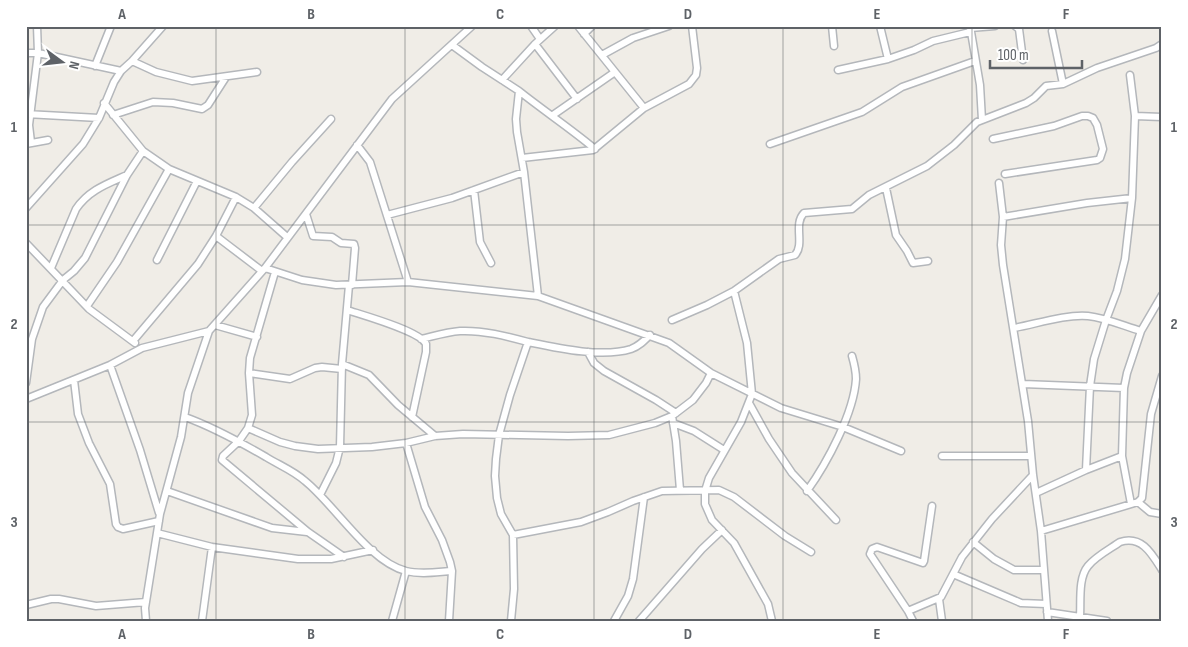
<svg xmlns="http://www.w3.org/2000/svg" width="1188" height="647" font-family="'Sofia Sans Condensed',sans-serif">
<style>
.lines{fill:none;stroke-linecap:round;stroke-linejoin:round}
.minor-casing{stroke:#b4b7bb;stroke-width:9}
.minor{stroke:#fff;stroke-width:6}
.grid{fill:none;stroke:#5e6267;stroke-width:1;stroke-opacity:0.55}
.neatline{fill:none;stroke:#5e6267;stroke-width:2}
.grid-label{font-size:16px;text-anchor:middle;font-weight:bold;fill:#5e6267}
</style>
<rect width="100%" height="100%" fill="#f0ede7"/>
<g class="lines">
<defs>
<path id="minor" d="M531,26l9,13
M578,26l66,82
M832,26l2,20
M880,26l8,33
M970,26l10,59 2,35
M1015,26l4,3 4,31
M970,28l25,-2
M1052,31l11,53
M584,34l8,-8
M535,44l42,55
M452,45l30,22 37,24 -3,28 1,13 7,40 14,124
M26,53h12l83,18
M602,55l31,-17 36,-12
M132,61l24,11 36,9 65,-9
M95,66l16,-40
M838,70l50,-11 26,-9 19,-9 37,-9
M502,80l33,-36 20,-18
M519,91c25,20 51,37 76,58
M104,103l39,48 26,18 67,28 18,11 33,29
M26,114l73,4
M113,115l40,-13 20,1 29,6 6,-4 18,-28
M553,115l62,-43
M1135,116l27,1
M993,139l61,-13 28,-10h6l5,2 4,7 6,24 -3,9 -3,2 -92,14
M31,142l-2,-17 9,-72 -1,-27
M26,144l22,-4
M770,144l92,-32 40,-25 73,-26
M357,145l13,17 38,120
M522,158l71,-8 51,-42 45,-24 7,-9 1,-7 -5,-42
M999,183l4,34 -2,28 2,20 25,156 5,54 8,56 7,90
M886,188l10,47 11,16 6,12 15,-2
M474,190l6,52 11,21
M26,208l57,-64 16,-26 15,-36 7,-11 11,-10 31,-35
M254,208l38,-46 39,-43
M306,214l7,22 19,1 9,6 13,1 1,4 -3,37
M387,215l65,-17 72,-26
M1003,217l84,-14 45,-5
M216,236l46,35
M26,243l63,66 46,34
M157,260l40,-79
M51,268l25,-59c13,-19 31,-25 51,-34
M265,268l37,12 34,5 72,-3 130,14 131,47 42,30 70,35 62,19 58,24
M275,272l-25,86 -1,15 3,42 -4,13 -9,13 -16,15 -1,4 86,72 36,25
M734,291l13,52 5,51 -11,28 -32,56 -4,13v13l7,16 22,23 34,61 4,17
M87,306l30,-44 52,-93
M347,310c15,5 73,21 79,34 0,2 0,6 0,8l-14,65
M672,320l35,-15 27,-14 45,-32 16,-4c10,-11 -2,-31 9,-42l48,-4 17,-14 58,-29 27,-21 23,-23 49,-19 8,-5 12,-12 17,-2 34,-16 59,-20 6,-4
M215,325l42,12
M1014,328c22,-4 52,-14 74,-12 18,2 36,10 53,15
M421,339c13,-3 26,-7 39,-8 23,-1 46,5 68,11
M133,341l65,-77 18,-28 20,-39
M588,352l6,11 10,8 52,29 20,13
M342,364l27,11 29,30 37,31
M110,365l30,85 19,63
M249,373l41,6 25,-11 7,-1 20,2
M74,380l4,34 11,29 21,41 6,40 2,3 5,2 36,-8
M26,383l6,-44 11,-32 20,-27 11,-9 11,-13 42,-83 16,-24
M1023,384l101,4
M26,399l84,-34 32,-17 67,-17
M749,403l20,36 23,34 44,47
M672,416l4,25 4,49
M185,417c28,10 55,25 81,40 13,8 28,14 39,24 30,24 64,81 101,90 15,4 31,1 46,0
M673,423l21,8 30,19
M248,428l32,14 15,4 23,3 54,-2 34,-4 29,-7 28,-2 105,2 41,-1 46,-12 17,-7 21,-16 13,-17 5,-10
M406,443l19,64 17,33 8,22 2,9 -3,50
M942,456h89
M1122,456l-36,14 4,-84 4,-27 12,-39 11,-29 8,-32 7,-61 3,-82 -5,-41
M167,491l105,37 35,4
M807,491c20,-28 47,-78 49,-112 0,-8 -2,-16 -4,-23
M1036,493l50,-23
M320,495l16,-32 4,-16 2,-83 7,-79
M1138,502l12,10 12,2
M1131,504l-9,-48 2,-68 3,-15 14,-42 21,-36
M1041,531l97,-29 4,-4 9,-84 11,-38
M157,533l55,14 86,12h33l42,-9
M513,535l68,-13 27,-10 25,-11 29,-10 57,-1 15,7 51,39 26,16
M973,542l21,17 20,11h30
M953,574l68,29 25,1
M939,599l3,22
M26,605l25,-6h8l37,7 50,-4
M908,611l33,-14 21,-40 30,-38 41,-44
M1047,612l60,9
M1080,616c1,-15 -2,-38 8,-50 8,-10 22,-17 32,-24 22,-7 32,12 42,28
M146,621l-1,-13 15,-94 21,-77 7,-44 21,-62 56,-63 127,-169 80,-73
M202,621l10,-74
M392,621l14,-50
M511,621l3,-32 -1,-54 -12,-21 -4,-16 -2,-22 1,-17 3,-24 11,-40 18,-53c29,6 74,16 103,7 8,-3 13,-8 19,-14
M614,621l14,-25 5,-17 11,-82
M639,621l63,-72 20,-19
M913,621l-5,-10 -38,-57 2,-5 5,-2 46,16 1,-2 8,-55"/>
</defs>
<!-- minor casing -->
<use href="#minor" class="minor-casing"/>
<!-- minor -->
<use href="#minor" class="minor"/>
</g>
<!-- grid -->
<path class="grid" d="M216,26v595M405,26v595M594,26v595M783,26v595M972,26v595M26,225h1136M26,422h1136"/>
<!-- border -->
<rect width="1188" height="647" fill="none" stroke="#ffffff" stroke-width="55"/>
<!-- north arrow -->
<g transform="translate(62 62) rotate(105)" stroke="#ffffff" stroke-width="4" paint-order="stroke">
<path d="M0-4L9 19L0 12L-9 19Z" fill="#5e6267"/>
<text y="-8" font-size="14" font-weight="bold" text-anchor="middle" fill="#5e6267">N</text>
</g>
<!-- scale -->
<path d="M990 60v8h92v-8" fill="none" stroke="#5e6267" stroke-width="2.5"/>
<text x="998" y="60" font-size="15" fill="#5e6267" stroke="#ffffff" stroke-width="4" paint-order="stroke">100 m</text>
<rect x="28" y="28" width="1132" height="592" class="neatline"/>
<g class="grid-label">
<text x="122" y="19">A</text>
<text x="311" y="19">B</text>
<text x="500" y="19">C</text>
<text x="688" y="19">D</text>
<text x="877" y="19">E</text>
<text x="1066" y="19">F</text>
<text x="14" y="132">1</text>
<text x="1174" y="132">1</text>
<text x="14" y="329">2</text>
<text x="1174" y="329">2</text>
<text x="14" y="527">3</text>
<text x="1174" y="527">3</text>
<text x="122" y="639">A</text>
<text x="311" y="639">B</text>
<text x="500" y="639">C</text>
<text x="688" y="639">D</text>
<text x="877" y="639">E</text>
<text x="1066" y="639">F</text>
</g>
</svg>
